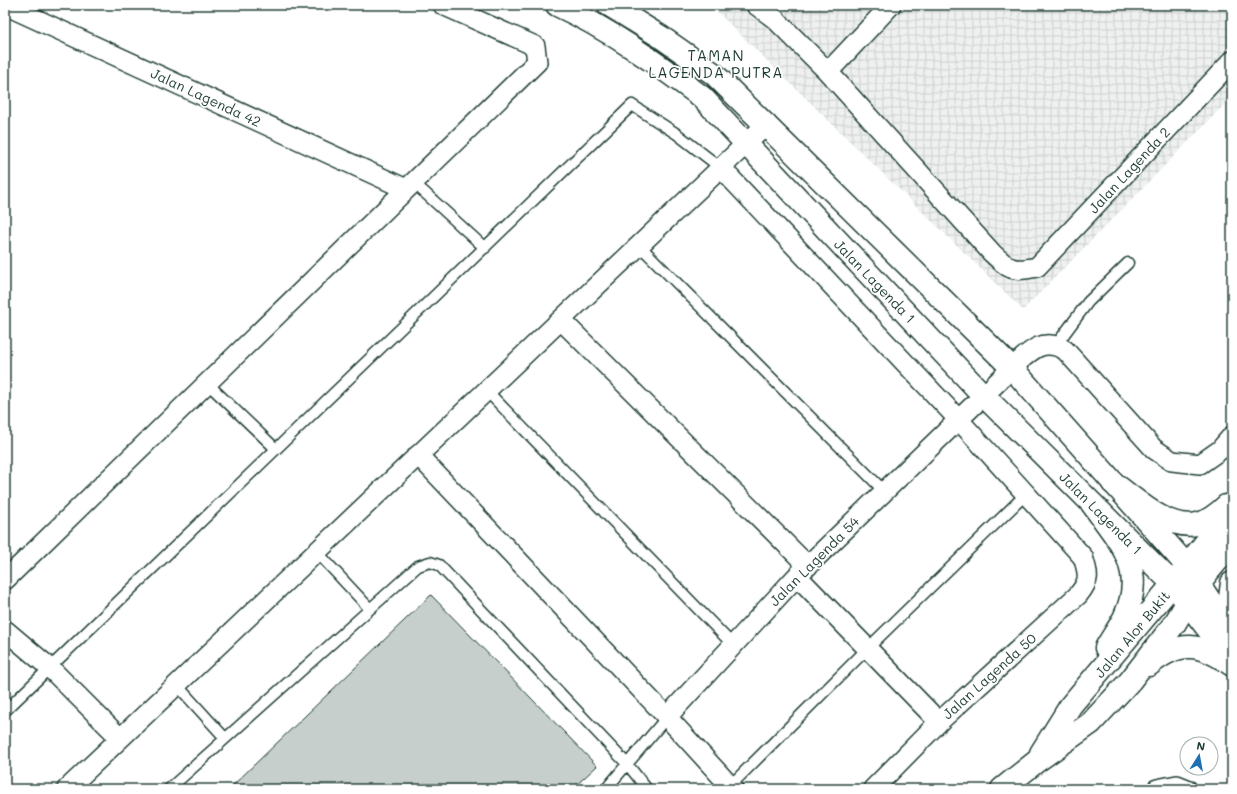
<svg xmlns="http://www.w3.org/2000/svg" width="1237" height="794" font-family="Mali,sans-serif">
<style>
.industrial{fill:url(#industrial-grid)}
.building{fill:#c7cfcc;stroke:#1f3d34}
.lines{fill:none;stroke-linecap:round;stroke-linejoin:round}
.service-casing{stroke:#1f3d34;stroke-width:13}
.minor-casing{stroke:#1f3d34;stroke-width:22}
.tertiary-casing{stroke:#1f3d34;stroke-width:25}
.secondary-casing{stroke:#1f3d34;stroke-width:25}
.service{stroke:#fff;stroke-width:10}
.minor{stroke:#fff;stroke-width:19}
.tertiary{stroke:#fff;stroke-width:22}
.secondary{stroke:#fff;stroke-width:22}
.labels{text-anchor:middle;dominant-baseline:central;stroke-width:3.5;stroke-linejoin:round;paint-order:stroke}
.street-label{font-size:14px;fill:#1f3d34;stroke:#fff}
.neighbourhood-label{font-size:15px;letter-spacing:1px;fill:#1f3d34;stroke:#fff}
</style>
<defs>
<pattern id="industrial-grid" width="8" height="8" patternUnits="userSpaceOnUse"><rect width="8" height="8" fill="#eef1f0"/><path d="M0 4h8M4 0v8" fill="none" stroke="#ccd0ce"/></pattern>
</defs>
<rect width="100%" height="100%" fill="#fff"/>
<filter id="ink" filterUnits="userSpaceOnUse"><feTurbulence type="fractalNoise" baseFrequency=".025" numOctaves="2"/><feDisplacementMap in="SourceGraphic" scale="8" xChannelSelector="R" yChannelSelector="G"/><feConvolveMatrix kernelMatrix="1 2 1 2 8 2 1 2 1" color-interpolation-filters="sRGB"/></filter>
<g filter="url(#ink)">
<!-- industrial -->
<path class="industrial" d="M710,5h522v92l-209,213z"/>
<!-- building -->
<path class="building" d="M431,595l166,171 -25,23h-343z"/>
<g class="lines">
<defs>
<path id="service" d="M413,182l72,66
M639,245l245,246
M1056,345l32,-43 40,-39
M207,383l69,66
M486,390l247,255
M316,551l54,58
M176,684l49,54
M5,711l627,-606 45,29 44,34
M730,786l137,-137 158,-154
M169,789l249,-223 12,-4 9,3 189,200 19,24
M606,789l61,-72"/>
<path id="minor" d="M5,5l401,184
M756,5l19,14 53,53 164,181c18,17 20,19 45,14l195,-206
M828,72l63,-67
M721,168l237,251 125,138c6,18 7,24 -5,38l-139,127 -66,67
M561,320l247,246
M418,455l249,262 66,72
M797,576l142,146
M5,580l532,-518 -2,-16 -92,-41
M5,630l45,38 70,70
M667,717l130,-141 215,-208c16,-15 30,-32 53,-18l89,99 18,12 28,3 20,-14 12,-14
M67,789l700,-665
M1157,789l20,-4 10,4"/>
<path id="tertiary" d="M557,5c52,24 99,58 145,92l281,298 190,189 59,76
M609,5l52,32 53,37 298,294 175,198 45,68"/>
<path id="secondary" d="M1113,483c23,16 53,47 84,41 10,-2 22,-11 29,-18
M1093,505c26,37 54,63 32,111 -5,11 -13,21 -19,32
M1232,583l-2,15 2,10
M1149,665c31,-26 52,-22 83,0
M1041,753l30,-48 102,-121 59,-75
M1002,789l35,-28 54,-38 39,-42 45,-58 23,-39 34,-41"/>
</defs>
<!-- service casing -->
<use href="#service" class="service-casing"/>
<!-- minor casing -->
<use href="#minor" class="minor-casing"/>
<!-- tertiary casing -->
<use href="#tertiary" class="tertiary-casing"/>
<!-- secondary casing -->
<use href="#secondary" class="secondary-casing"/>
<!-- service -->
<use href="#service" class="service"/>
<!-- minor -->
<use href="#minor" class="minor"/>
<!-- tertiary -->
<use href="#tertiary" class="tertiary"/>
<!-- secondary -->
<use href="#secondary" class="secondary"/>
</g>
</g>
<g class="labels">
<!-- street labels -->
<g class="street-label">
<text transform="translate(206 97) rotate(25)">Jalan Lagenda 42</text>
<text transform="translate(1129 170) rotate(-47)">Jalan Lagenda 2</text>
<text transform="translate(875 281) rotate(46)">Jalan Lagenda 1</text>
<text transform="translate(1101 513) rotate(45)">Jalan Lagenda 1</text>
<text transform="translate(814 561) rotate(-45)">Jalan Lagenda 54</text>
<text transform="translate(1132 634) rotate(-50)">Jalan Alor Bukit</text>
<text transform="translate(989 676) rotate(-42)">Jalan Lagenda 50</text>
</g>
<!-- neighbourhood labels -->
<g class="neighbourhood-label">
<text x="716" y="55">TAMAN<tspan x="716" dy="17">LAGENDA PUTRA</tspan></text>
</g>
</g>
<!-- margin -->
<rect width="1237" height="794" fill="none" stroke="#fff" stroke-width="20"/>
<rect x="10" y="10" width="1217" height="774" fill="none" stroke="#1f3d34" stroke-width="1.5" filter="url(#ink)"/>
<!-- north arrow -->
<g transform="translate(1199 756) rotate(11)"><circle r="19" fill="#ffffff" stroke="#a5b1ae"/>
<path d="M0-3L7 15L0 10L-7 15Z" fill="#1f6fb2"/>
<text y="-6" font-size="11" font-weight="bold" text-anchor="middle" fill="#1f3d34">N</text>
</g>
</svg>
